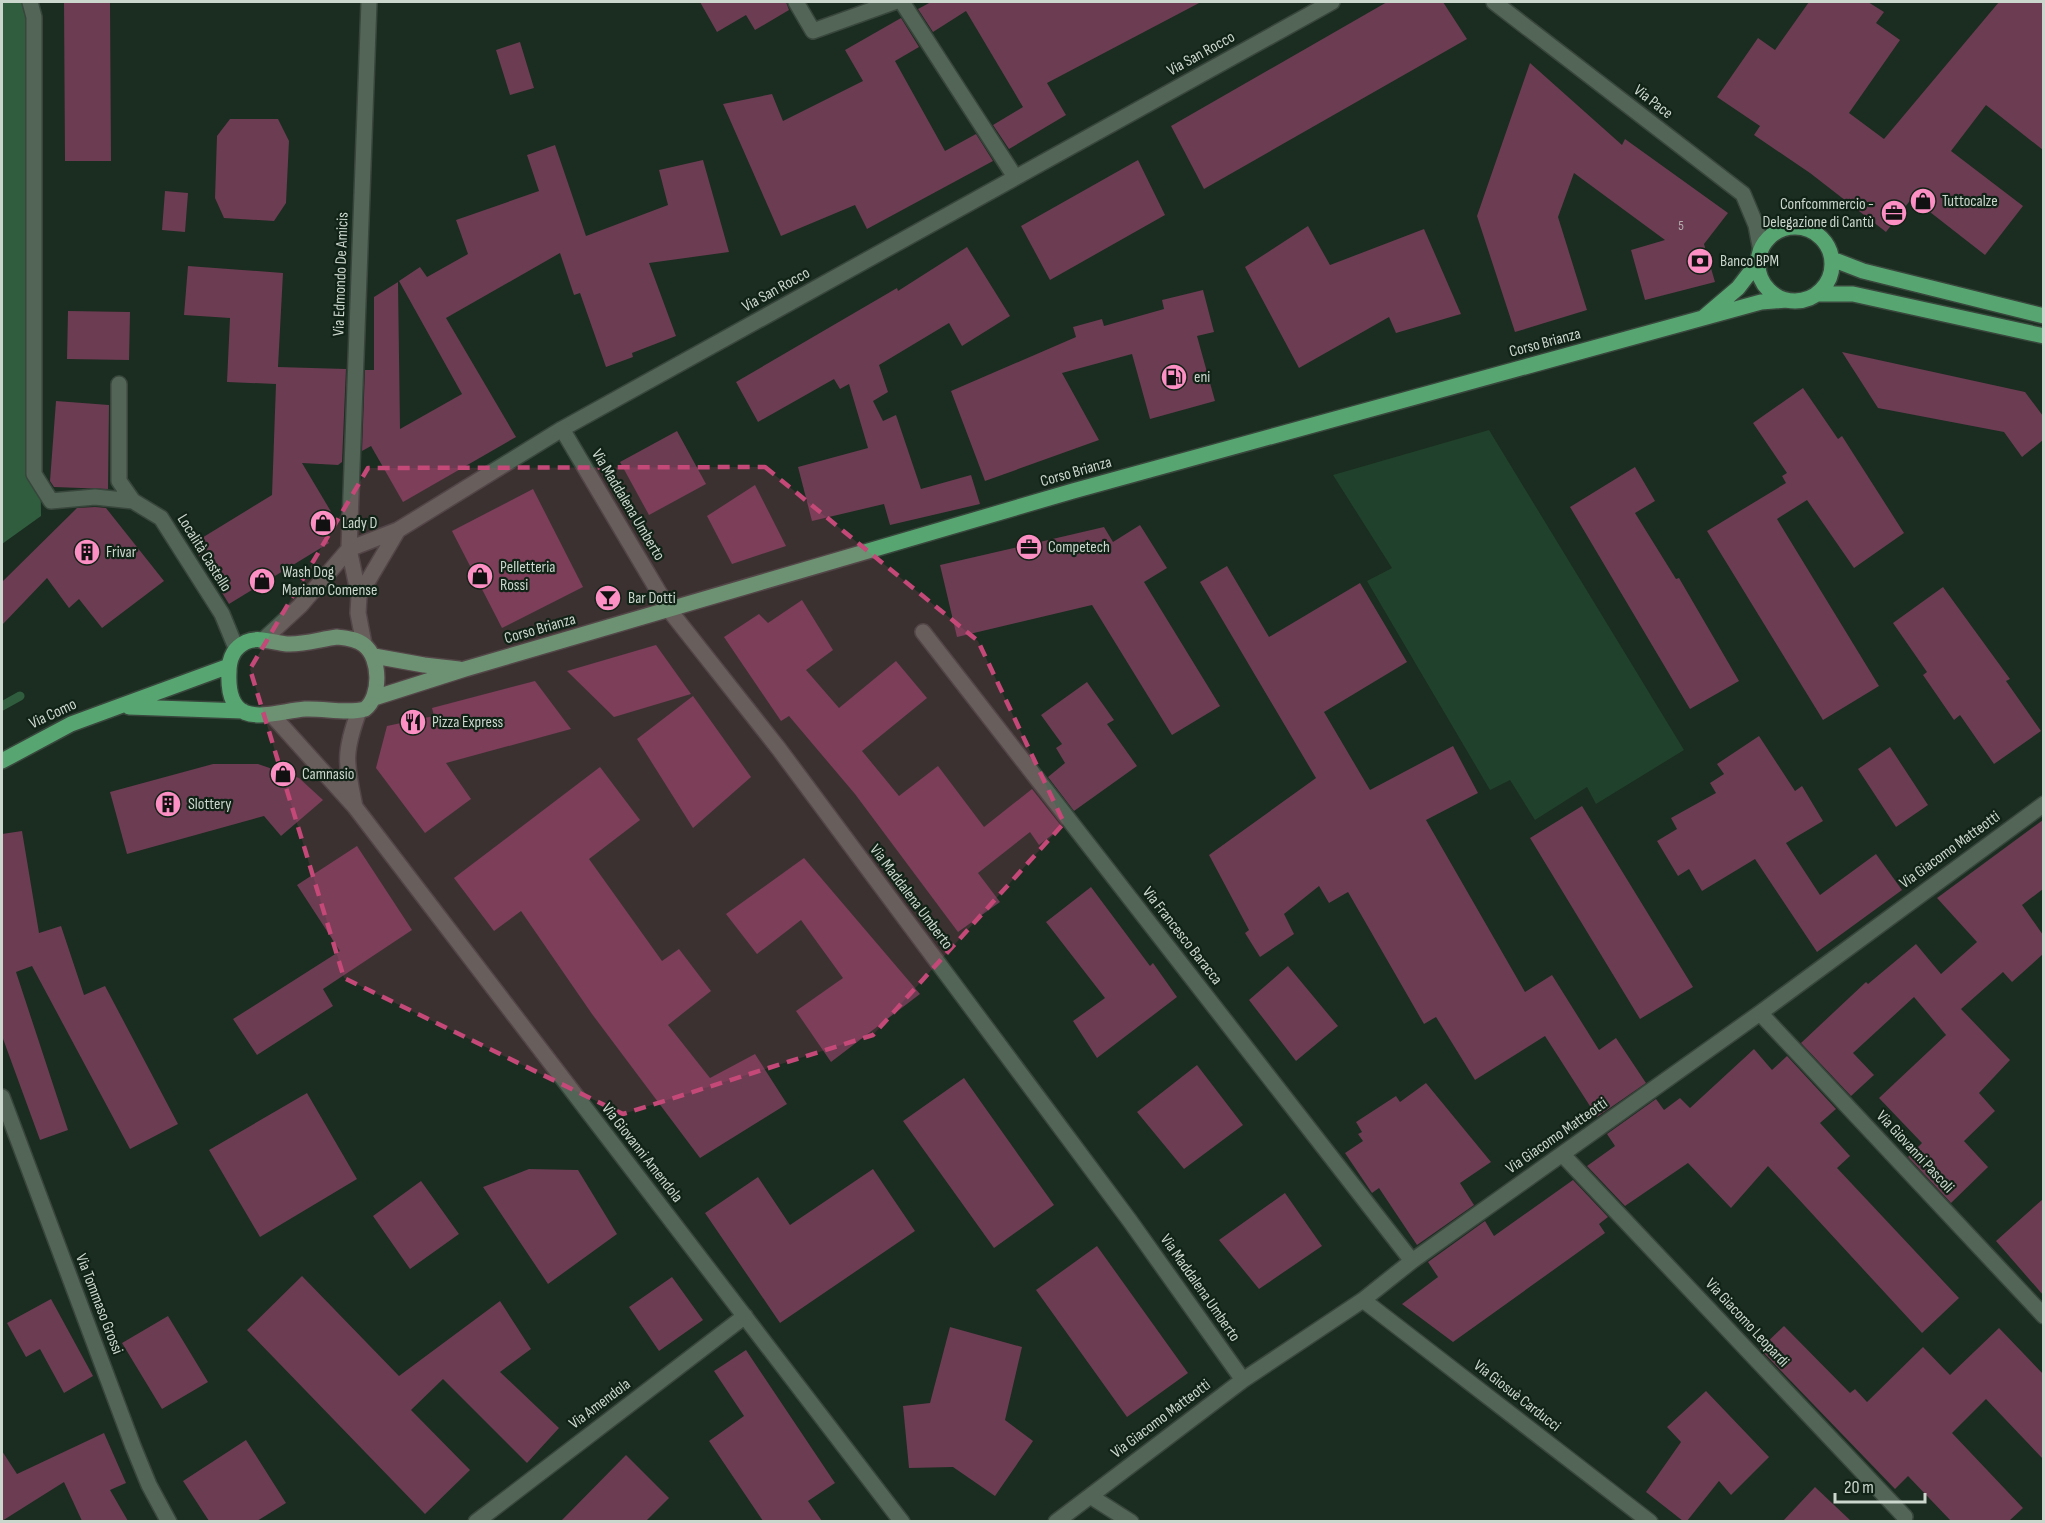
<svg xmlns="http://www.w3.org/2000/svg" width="2045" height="1523" font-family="'Sofia Sans Condensed',sans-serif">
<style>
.green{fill:#20412b}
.forest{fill:#2f5d3e}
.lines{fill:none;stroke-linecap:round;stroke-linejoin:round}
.stream{stroke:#2f5d3e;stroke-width:9}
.building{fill:#6b3c52}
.minor-casing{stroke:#38463c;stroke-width:18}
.major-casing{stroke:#38463c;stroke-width:18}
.minor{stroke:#526556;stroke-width:15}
.major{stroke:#57a672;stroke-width:15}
.marked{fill:#c44878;fill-opacity:0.2;stroke:#c44878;stroke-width:4.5;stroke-dasharray:12 8;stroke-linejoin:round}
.labels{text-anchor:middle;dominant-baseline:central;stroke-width:4.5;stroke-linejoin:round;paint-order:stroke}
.number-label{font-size:14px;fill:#b3b0ae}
.street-label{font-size:16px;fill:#cbd6cd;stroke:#112316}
.poi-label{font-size:16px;fill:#cbd6cd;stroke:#112316;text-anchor:start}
</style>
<rect width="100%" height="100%" fill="#1b2c20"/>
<!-- green -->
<path class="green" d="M1489,430l195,320 -88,54 -9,-17 -52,33 -25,-40 -20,10 -123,-209 25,-13 -59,-93z"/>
<!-- forest -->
<path class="forest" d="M2,2h25l10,158 4,356 -39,28z"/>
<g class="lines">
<!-- stream -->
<path class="stream" d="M2,706l18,-10"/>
</g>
<!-- building -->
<path class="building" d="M64,2h46l1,159h-46z
M700,2h86l3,8 -34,20 -9,-15 -29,17z
M931,2h270l-154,81 19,32 -57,34 -16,-24 30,-18 -57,-96 -33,21 -15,-23z
M1387,2h56l24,37 -263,150 -33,-63z
M1809,2h59l16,10 -8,11 24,17 -51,73 35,26 115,-137h44v148l-57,-45 -35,46 72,55 -38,49 -73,-57 -26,34 -76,-59 -56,-38 6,-9 -43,-29 41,-59 17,12z
M901,18l18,29 -24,14 50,90 31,-17 17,27 -126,68 -12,-24 -74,31 -58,-132 49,-10 11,27 80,-40 -18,-31z
M520,42l14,46 -24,7 -14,-45z
M1530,63l92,82 3,-6 103,74 -24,31 11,38 -70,18 -14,-50 34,-10 -91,-67 -16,44 29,93 -72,22 -38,-116z
M230,119h48l11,22 -3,62 -12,18 -50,-3 -9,-20 2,-62z
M555,145l31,91 82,-31 -9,-35 44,-10 26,92 -80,11 27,73 -44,17 1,4 -27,10 -26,-74 -6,2 -14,-42 -114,65 70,119 -113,65 -32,-56 -9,5 3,-81h9v-73l24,-15 2,147 62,-35 -63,-113 21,-14 7,10 41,-23 -12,-34 83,-29 -12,-36z
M1138,160l27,55 -115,65 -29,-54z
M165,191l23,2 -3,39 -23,-2z
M1308,226l22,39 94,-36 37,85 -65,19 -7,-16 -90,51 -54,-101z
M967,247l43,69 -48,30 -13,-23 -70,42 9,27 -15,9 10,20 13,-6 25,74 50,-14 9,29 -90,21 -6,-21 -72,17 -14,-54 70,-19 -19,-64 -9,5 -6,-10 -76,43 -22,-40 161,-94 1,3z
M188,266l95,7 -5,94 68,2 -4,93 -4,3 -36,-2 34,57 -15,10 8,13 -100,61 -37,-60 80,-49 4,-111 -49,-2 3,-64 -46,-3z
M1203,290l11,42 -17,4 18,65 -65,18 -18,-65 -70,19 37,67 -114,41 -34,-90 125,-54 -3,-10 29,-8 2,7 60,-17 -2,-9z
M68,311l62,1 -1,48 -62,-1z
M1842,352l183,40 18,24v24l-21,17 -18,-25 -126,-24z
M1803,388l35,51 4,-3 62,97 -50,35 -47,-68 -30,19 102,167 -56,34 -116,-189 79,-48 -4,-7 5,-3 -34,-50z
M56,401l53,4 -1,84 -54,-2 -4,-6z
M677,431l29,53 -57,31 -29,-53z
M1635,467l20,34 -20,12 41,66 3,-1 60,103 -49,28 -120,-202z
M755,485l31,61 -54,18 -25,-48z
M533,489l50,98 -81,41 -50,-97z
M95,507l11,1 58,73 -62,47 -23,-29 -10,9 -22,-30 -45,47v-43l75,-74z
M1140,525l27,43 -23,14 76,124 -48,29 -80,-130 -135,32 -17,-72 164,-38 9,15z
M1227,566l42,71 91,-54 47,79 -83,50 46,78 83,-44 25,47 -52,27 99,172 27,-17 47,75 17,-12 30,45 -49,34 -52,-81 -70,44 -39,-63 -12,7 -76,-132 -19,11 -10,-17 -35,28 10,20 -34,23 -15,-24 4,-3 -40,-75 107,-77 -116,-196z
M1943,587l67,92 -4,2 35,50 -47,33 -34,-49 -6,5 -31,-45 4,-3 -34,-49z
M802,600l31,50 -27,20 33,38 57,-47 31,37 -65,53 37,45 39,-30 46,61 48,-38 30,38 -23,18 -9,-13 -52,41 22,29 -42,30 -103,-138 -66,-78 -8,5 -57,-84 35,-23 9,9z
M656,645l35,49 -77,23 -47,-46z
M535,681l36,48 -125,34 25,36 -46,34 -49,-65 11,-42 47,-10 -2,-8z
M1087,682l27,38 -7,4 30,42 -63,45 -26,-34 17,-14 -9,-15 6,-4 -21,-29z
M693,696l58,81 -58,51 -56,-89z
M1759,736l36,55 7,-5 21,35 -37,22 34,52 56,-41 26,36 -85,62 -62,-93 -53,32 -13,-22 -11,7 -21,-35 20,-12 -6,-11 45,-25 -6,-10 14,-9 -7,-10z
M1890,747l38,58 -32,22 -38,-58z
M213,764h45l41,14 24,22 -42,36 -17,-20 -137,38 -17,-62z
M600,767l40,53 -51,39 73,102 17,-12 32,42 -43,34 42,53 45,-24 32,50 -87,54 -108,-144 -71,-103 -27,20 -40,-53z
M1582,806l111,181 -53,32 -110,-181z
M2043,820v69l-21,16 21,30v19l-31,28 -9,-10 -42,37 49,51 -31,33 16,18 -31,30 24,26 -37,36 -43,-46 14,-14 -43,-45 67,-63 -32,-38 -61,56 21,22 -23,21 -50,-53 65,-61 2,2 48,-40 25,30 36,-32 -40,-44z
M22,831l17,102 22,-7 23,69 21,-9 73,138 -48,25 -98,-183 -16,6 52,158 -28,10 -38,-104v-202z
M357,846l55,84 -89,59 10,17 -76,49 -24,-36 107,-68 -43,-66z
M804,858l116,136 -89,68 -35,-51 47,-33 -42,-58 -44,34 -31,-40z
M1091,887l59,79 3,-3 24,34 -80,61 -24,-37 32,-23 -59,-76z
M1288,966l50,60 -42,35 -47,-61z
M1754,1049l18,21 15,-14 49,53 -16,14 30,33 -13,12 122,130 -37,35 -154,-167 -37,42 -43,-45 -63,43 -38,-40 28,-20 -8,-12 49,-35 8,11 16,-12 10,10z
M1197,1065l46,60 -59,44 -47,-57z
M964,1078l90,127 -60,43 -91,-127z
M1426,1083l65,79 -31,21 14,22 -57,40 -38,-57 -7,5 -27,-40 18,-12 -5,-7 4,-2 -6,-10 40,-26 4,6z
M307,1093l50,86 -97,58 -51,-87z
M529,1169l49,1 39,64 -69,50 -65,-97z
M873,1169l42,62 -135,92 -75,-110 53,-36 32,48z
M1573,1180l35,37 -9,7 6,9 -152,109 -51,-38 36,-27 -10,-15 57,-41 9,15z
M421,1181l38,53 -49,35 -37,-53z
M1285,1193l37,53 -63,43 -40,-49z
M2043,1199v96l-47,-54z
M1097,1246l91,127 -61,44 -91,-127z
M302,1276l97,100 101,-75 31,48 -31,23 59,56 -32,35 -84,-84 -32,31 59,60 -45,44 -178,-184z
M672,1277l31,43 -44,31 -30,-44z
M51,1299l42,77 -29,17 -24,-44 -14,8 -19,-34z
M168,1316l40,66 -46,27 -40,-66z
M1784,1326l66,67 5,-4 12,13 56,-55 27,28 49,-47 44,46v85l-57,-60 -34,34 71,75 -14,13h-58l-43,-45 -13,13 -135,-140z
M950,1327l72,20 -17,73 28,21 -38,55 -42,-29 -44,1 -6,-62 27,-3z
M746,1350l89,133 -27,18 14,20h-59l-54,-80 35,-25 -30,-45z
M1706,1391l63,66 -38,38 -12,-14 -32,40h-4l-37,-29 35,-50 -14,-15z
M104,1433l22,50 -16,7 18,31h-46l-18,-39 -62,39v-70l15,23z
M246,1440l40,63 -29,18h-48l-26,-40z
M626,1455l43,43 -23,23h-85z
M1815,1487l36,34h-68z"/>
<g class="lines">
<defs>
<path id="minor" d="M30,2l4,15v457l17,27 44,-4 38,4
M796,2l17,29 81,-29
M902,2l113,175
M1494,2l249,192 13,31 5,26
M119,384v97l14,20 28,17 61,96 14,34
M562,429l108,182 109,138 351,472 113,159
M359,596l39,-66
M923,632l489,629
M262,641l38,-35 49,-57 49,-19 164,-101 770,-427
M364,644l-6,-31 1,-17 -10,-47 20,-547
M273,716l82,91 547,715
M355,807c-9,-44 -12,-53 4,-96
M1760,1013l284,303
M2,1097l131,349 16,39 20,37
M1562,1154l343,363
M1363,1300l287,222
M1090,1496l41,26
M476,1522l269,-206
M1056,1522l187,-142 120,-80 49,-39 348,-248 284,-209"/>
<path id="major" d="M1758 264a37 37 0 1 1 74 0a37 37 0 1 1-74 0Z
M1832,259l31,12 181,45
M1818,294h35l191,42
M1704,317l34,-29 20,-26
M337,637c9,1 20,2 27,8 17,13 17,52 1,64 -18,5 -41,-1 -60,0 -35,3 -79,24 -76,-37 0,-13 4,-24 17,-30 12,-6 28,1 41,2 16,1 34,-5 50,-7z
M374,656l50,9 35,4
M374,698l91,-29 608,-178 688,-189 26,-2
M129,707l114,4
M2,761l69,-37 158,-58"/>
</defs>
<!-- minor casing -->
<use href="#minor" class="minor-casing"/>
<!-- major casing -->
<use href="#major" class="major-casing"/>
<!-- minor -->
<use href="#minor" class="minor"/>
<!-- major -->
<use href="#major" class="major"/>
</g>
<!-- marked area -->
<path class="marked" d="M765,467l213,174 86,182 -191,212 -250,79 -279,-136 -94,-309 118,-201z"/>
<!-- icons -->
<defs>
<symbol id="shop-disc" viewBox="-11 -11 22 22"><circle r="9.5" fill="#fc8fc3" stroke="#112316"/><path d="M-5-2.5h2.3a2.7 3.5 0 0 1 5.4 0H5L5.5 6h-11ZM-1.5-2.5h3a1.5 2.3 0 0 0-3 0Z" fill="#111"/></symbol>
<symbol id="office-disc" viewBox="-11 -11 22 22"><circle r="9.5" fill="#fc8fc3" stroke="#112316"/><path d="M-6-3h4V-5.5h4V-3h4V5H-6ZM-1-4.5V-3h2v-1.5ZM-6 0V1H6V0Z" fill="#111"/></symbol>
<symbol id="bank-disc" viewBox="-11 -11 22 22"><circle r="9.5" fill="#fc8fc3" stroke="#112316"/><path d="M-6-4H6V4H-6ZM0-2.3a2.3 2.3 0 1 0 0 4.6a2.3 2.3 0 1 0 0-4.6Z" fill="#111"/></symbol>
<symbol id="fuel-disc" viewBox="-11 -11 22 22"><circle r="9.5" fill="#fc8fc3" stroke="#112316"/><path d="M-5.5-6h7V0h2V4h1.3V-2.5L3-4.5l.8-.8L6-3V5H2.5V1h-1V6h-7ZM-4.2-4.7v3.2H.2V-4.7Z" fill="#111"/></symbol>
<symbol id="building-disc" viewBox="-11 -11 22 22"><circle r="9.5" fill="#fc8fc3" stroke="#112316"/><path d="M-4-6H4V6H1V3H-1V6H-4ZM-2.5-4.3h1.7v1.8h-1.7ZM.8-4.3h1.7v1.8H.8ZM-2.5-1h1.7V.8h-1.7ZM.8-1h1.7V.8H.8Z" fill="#111"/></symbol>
<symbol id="bar-disc" viewBox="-11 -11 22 22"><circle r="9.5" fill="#fc8fc3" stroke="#112316"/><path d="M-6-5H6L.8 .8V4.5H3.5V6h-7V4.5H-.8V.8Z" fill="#111"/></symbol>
<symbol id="restaurant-disc" viewBox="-11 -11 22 22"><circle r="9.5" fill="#fc8fc3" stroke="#112316"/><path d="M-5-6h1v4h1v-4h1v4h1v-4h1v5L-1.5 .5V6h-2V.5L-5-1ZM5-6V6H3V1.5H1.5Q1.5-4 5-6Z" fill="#111"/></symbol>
</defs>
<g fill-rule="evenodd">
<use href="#shop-disc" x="1908" y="186" width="30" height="30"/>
<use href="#office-disc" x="1879" y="198" width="30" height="30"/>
<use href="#bank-disc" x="1685" y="246" width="30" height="30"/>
<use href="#fuel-disc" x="1159" y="362" width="30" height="30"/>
<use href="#shop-disc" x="308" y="508" width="30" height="30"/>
<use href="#office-disc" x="1014" y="532" width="30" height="30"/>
<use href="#building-disc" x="72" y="537" width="30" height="30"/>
<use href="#shop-disc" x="465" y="561" width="30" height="30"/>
<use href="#shop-disc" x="247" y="566" width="30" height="30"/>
<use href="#bar-disc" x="593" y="583" width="30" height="30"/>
<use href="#restaurant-disc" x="398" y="707" width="30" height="30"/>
<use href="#shop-disc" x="268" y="759" width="30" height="30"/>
<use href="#building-disc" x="153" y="789" width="30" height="30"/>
</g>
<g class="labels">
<!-- number labels -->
<g class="number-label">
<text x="1681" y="225">5</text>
</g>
<!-- street labels -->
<g class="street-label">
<text transform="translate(1201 54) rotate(-29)">Via San Rocco</text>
<text transform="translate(1653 102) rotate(38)">Via Pace</text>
<text transform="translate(341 274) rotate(-88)">Via Edmondo De Amicis</text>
<text transform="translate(776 290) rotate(-29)">Via San Rocco</text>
<text transform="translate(1545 343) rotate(-15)">Corso Brianza</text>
<text transform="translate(1076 472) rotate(-16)">Corso Brianza</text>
<text transform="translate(628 505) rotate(59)">Via Maddalena Umberto</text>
<text transform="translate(204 553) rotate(58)">Località Castello</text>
<text transform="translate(540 629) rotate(-16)">Corso Brianza</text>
<text transform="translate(53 714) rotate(-25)">Via Como</text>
<text transform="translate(1950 850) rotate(-36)">Via Giacomo Matteotti</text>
<text transform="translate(911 897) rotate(53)">Via Maddalena Umberto</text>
<text transform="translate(1182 936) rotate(52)">Via Francesco Baracca</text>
<text transform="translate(1557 1136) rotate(-35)">Via Giacomo Matteotti</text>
<text transform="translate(1915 1152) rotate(47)">Via Giovanni Pascoli</text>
<text transform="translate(642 1153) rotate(52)">Via Giovanni Amendola</text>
<text transform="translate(1200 1288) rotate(55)">Via Maddalena Umberto</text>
<text transform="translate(99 1304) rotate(69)">Via Tommaso Grossi</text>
<text transform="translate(1747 1323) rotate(47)">Via Giacomo Leopardi</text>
<text transform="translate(1517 1396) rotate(38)">Via Giosuè Carducci</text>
<text transform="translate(600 1404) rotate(-37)">Via Amendola</text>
<text transform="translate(1161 1419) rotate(-37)">Via Giacomo Matteotti</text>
</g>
<!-- poi labels -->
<g class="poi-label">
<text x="1942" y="201">Tuttocalze</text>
<text x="1874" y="204" text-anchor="end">Confcommercio -<tspan x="1874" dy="18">Delegazione di Cantù</tspan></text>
<text x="1720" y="261">Banco BPM</text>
<text x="1194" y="377">eni</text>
<text x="342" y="523">Lady D</text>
<text x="1048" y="547">Competech</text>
<text x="106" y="552">Frivar</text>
<text x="500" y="567">Pelletteria<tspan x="500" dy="18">Rossi</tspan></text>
<text x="282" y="572">Wash Dog<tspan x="282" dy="18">Mariano Comense</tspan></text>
<text x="628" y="598">Bar Dotti</text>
<text x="432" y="722">Pizza Express</text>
<text x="302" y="774">Camnasio</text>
<text x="188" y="804">Slottery</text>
</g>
</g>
<!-- border -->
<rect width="2045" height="1523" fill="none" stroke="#cbd6cd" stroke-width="6"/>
<!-- scale -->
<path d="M1835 1493v9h90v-9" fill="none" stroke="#cbd6cd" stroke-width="3"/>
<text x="1844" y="1493" font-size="18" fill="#cbd6cd" stroke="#112316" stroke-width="4.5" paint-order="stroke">20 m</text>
</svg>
